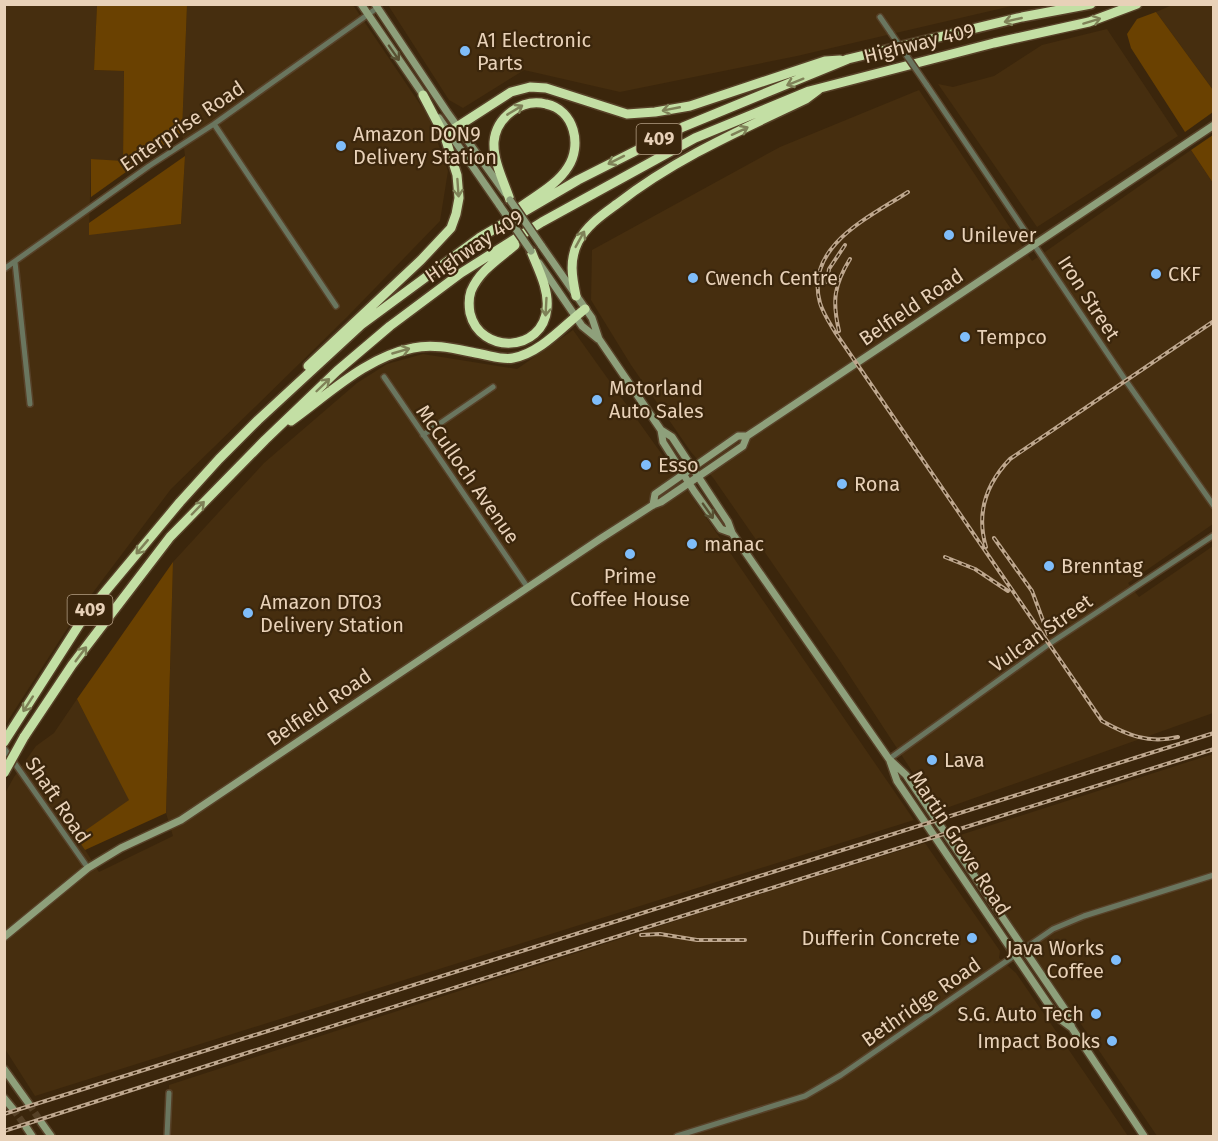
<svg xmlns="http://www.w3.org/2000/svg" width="1218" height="1141" font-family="'Fira Sans',sans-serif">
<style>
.built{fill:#462e0f}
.grass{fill:#6a4101}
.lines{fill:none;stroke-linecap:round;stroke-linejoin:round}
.secondary-tunnel{stroke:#554026;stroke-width:7;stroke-dasharray:7 3.5;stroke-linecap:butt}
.minor-casing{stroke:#574128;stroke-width:8}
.secondary-casing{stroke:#574128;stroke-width:10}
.motorway-casing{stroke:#574128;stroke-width:12}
.minor{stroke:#6a765f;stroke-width:5}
.secondary{stroke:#8ea07b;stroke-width:7}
.motorway{stroke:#c3dfa4;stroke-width:9}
.rail-casing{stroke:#bea78e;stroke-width:4}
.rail{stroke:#3b260c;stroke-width:1.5;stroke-dasharray:4.5;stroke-linecap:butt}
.minor-bridge-casing{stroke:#574128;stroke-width:8;stroke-linecap:butt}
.secondary-bridge-casing{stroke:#574128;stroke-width:10;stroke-linecap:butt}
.motorway-bridge-casing{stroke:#574128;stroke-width:12;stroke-linecap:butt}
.minor-bridge{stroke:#6a765f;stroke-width:5}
.secondary-bridge{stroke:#8ea07b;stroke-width:7}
.motorway-bridge{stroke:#c3dfa4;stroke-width:9}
.oneway{stroke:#7f8258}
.oneway2{stroke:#585133}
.poi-dot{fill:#7fbdfa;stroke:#3b260c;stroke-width:2}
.labels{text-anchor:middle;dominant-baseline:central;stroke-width:4.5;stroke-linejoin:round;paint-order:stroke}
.shield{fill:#3b260c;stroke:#b49e84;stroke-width:1.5}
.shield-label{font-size:18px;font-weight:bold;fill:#e8d1b8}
.poi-label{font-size:20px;fill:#e8d1b8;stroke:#3b260c;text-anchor:start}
.street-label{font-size:20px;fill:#e8d1b8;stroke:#3b260c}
</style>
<rect width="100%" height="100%" fill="#3b260c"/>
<!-- built -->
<path class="built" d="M5,5h92l-3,65 30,1 -1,91 -32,-3 -2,75 92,-10 4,-68 -3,-24 5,-127h166l75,111 20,55 -8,50 -93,96 -176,172 -95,126 -71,110z
M388,5h628l-219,51 -177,36 -96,-22 -61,38 -14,-8z
M1172,5h41v85l-57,-78z
M1107,29l71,107 -141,91 -99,-143 15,3 41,-11 48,-31z
M919,90l113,171 159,-111 22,33v341l-85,59 11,14 74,-51v167l-275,98 -100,-153 -124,-179 -23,-27 -60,-87 -40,-65 1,-50 188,-103z
M573,330l103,144 238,346 -879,276 -30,-47 -1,-254 10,-18 22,-31 18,-13 23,-34 53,101 -53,37 22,35 74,-36 -7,-23 7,-251 91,-99 93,-80 30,-19 36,-10 94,15z
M1213,754v382h-56l-203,-299z
M925,843l75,108 -1,7 17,15 112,163h-960l1,-51 537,-174z"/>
<!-- grass -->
<path class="grass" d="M97,5h90l-5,127 -91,65v-38l32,2 1,-90 -30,-1z
M1156,12l57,78v22l-28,20 -54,-84 -4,-14 10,-15z
M1213,135v48l-22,-33z
M185,156l-4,68 -92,11v-12z
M173,562l-7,251 -81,37 -9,-13 53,-37 -52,-101z"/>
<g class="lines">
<!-- secondary-tunnel -->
<path class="secondary-tunnel" d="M29,1104l12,18
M13,1109l13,18"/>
<defs>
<path id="minor" d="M880,17l11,16
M926,84l200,297 88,125
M214,124l122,182
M15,262l15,142
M4,269l145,-103 65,-42 163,-116
M384,377l144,211
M423,435l70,-48
M4,748l84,120
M889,759l160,-115 165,-109
M167,1136l2,-43
M677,1136l128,-40 36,-21 212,-146 31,-13 130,-41"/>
<path id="secondary" d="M361,4l65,95
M375,4l72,108 58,81
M439,118l61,88
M541,245l51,73 7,21 62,91 11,7 56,85 4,11 157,226 17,16 160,236 6,17 72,108
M539,263l43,63 16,13
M661,430l2,12 31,49 27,38 11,4
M653,505l2,-11 83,-58h9
M890,761l7,20 160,236 15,11
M4,937l84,-69 33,-20 60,-28 419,-281 53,-34 8,-3 82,-56 4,-10 467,-311
M4,1069l25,35
M4,1098l9,11
M41,1122l10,14
M26,1127l6,9"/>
<path id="motorway" d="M449,132l62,-40 19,-5 16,1 81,26 28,-2 35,-6 135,-45 15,-1
M510,200c-6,-18 -17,-39 -16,-58 2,-25 28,-44 52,-38 29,6 36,42 22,63 -11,18 -33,29 -49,41
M515,245c-16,14 -35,25 -44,46 -2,6 -2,16 -1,22 10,42 73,40 77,-5 2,-19 -9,-39 -16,-57
M576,296c-4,-19 -7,-36 2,-54 9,-17 24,-27 39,-38 57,-45 124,-74 189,-105l12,-9
M308,366l113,-106 30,-32 5,-14 3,-16 -2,-23 -12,-38 -22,-42
M291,421c38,-27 75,-64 122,-73 23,-5 46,2 68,6 11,2 22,6 32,4 28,-5 51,-33 72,-49
M24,737l48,-72 98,-128 95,-97 72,-69 53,-45 71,-53 81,-51 153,-84 114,-47 185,-48 95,-21 48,-18
M4,742l80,-125 96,-115 39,-43 39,-39 103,-95 118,-87 99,-58 105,-53 165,-68 174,-42 69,-13"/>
</defs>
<!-- minor casing -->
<use href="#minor" class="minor-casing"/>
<!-- secondary casing -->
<use href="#secondary" class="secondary-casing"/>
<!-- motorway casing -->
<use href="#motorway" class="motorway-casing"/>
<!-- minor -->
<use href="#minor" class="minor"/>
<!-- secondary -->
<use href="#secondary" class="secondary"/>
<!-- motorway -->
<use href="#motorway" class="motorway"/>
<defs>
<path id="rail" d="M908,192c-38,25 -104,54 -88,111 3,10 9,19 15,29l267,389c25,14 46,23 76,16
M827,282l2,-13 16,-24
M839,331c-7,-30 -5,-46 11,-72
M994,538l38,53 16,43
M986,547c-10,-34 0,-63 24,-88l204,-138
M945,557l30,12 33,22
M641,935l19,-1 37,6h48
M4,1114l1210,-381
M4,1131l246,-79 964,-303"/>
</defs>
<!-- rail casing -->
<use href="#rail" class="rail-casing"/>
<!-- rail -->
<use href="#rail" class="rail"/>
<defs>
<path id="minor-bridge" d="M891,33l35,51"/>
<path id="secondary-bridge" d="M510,200l31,45
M500,206l31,45"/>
<path id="motorway-bridge" d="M4,773l20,-36"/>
</defs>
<!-- minor-bridge casing -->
<use href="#minor-bridge" class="minor-bridge-casing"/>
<!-- secondary-bridge casing -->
<use href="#secondary-bridge" class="secondary-bridge-casing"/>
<!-- motorway-bridge casing -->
<use href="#motorway-bridge" class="motorway-bridge-casing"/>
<!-- minor-bridge -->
<use href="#minor-bridge" class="minor-bridge"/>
<!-- secondary-bridge -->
<use href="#secondary-bridge" class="secondary-bridge"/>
<!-- motorway-bridge -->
<use href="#motorway-bridge" class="motorway-bridge"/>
</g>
<!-- one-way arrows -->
<defs><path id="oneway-shaft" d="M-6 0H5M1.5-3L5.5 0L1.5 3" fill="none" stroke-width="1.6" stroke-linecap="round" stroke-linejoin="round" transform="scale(1.5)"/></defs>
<g class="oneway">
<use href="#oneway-shaft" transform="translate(1013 20) rotate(167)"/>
<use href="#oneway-shaft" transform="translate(1092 21) rotate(-17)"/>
<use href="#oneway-shaft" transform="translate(795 82) rotate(158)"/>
<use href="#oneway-shaft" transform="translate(671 109) rotate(169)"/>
<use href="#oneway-shaft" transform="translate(515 110) rotate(-31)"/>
<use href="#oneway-shaft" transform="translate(740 131) rotate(-25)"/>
<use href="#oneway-shaft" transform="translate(616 160) rotate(153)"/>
<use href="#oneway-shaft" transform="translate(458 188) rotate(86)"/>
<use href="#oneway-shaft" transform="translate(580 239) rotate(-61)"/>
<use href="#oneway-shaft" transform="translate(546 307) rotate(93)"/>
<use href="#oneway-shaft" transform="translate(401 351) rotate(-16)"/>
<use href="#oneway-shaft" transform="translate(323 385) rotate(-44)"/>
<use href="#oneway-shaft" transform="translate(198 508) rotate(-46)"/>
<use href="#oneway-shaft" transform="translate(142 547) rotate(130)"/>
<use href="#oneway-shaft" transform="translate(81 654) rotate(-53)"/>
<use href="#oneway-shaft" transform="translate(28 704) rotate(123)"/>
</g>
<g class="oneway2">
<use href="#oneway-shaft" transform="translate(394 53) rotate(55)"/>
<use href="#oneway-shaft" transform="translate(708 511) rotate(55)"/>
</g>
<!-- markers -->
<g class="poi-dot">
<circle cx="465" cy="51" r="6"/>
<circle cx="341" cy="146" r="6"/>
<circle cx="949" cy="235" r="6"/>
<circle cx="1156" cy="274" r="6"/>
<circle cx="693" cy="278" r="6"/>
<circle cx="965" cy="337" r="6"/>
<circle cx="597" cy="400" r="6"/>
<circle cx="646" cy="465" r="6"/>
<circle cx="842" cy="484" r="6"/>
<circle cx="692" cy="544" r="6"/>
<circle cx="630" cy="554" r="6"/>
<circle cx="1049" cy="566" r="6"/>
<circle cx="248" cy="613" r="6"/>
<circle cx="932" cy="760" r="6"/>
<circle cx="972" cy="938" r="6"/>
<circle cx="1116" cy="960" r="6"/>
<circle cx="1096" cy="1014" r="6"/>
<circle cx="1112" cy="1041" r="6"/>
</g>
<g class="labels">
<!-- shield labels -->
<g class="shield">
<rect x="636.5" y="124" width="45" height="30" rx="4.5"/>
<rect x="67.5" y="595" width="45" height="30" rx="4.5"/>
</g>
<g class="shield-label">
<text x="659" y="139">409</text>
<text x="90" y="610">409</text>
</g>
<!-- poi labels -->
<g class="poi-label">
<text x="477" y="40">A1 Electronic<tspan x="477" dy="23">Parts</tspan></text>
<text x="353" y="134">Amazon DON9<tspan x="353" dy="23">Delivery Station</tspan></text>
<text x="961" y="235">Unilever</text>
<text x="1168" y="274">CKF</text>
<text x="705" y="278">Cwench Centre</text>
<text x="977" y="337">Tempco</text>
<text x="609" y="388">Motorland<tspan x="609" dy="23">Auto Sales</tspan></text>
<text x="658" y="465">Esso</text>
<text x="854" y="484">Rona</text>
<text x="704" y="544">manac</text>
<text x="1061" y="566">Brenntag</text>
<text x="630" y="576" text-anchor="middle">Prime<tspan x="630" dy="23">Coffee House</tspan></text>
<text x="260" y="602">Amazon DTO3<tspan x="260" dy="23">Delivery Station</tspan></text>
<text x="944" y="760">Lava</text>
<text x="960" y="938" text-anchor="end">Dufferin Concrete</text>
<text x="1104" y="948" text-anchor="end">Java Works<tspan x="1104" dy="23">Coffee</tspan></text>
<text x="1084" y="1014" text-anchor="end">S.G. Auto Tech</text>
<text x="1100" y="1041" text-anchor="end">Impact Books</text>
</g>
<!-- street labels -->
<g class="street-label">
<text transform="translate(919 43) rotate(-14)">Highway 409</text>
<text transform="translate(182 126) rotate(-34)">Enterprise Road</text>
<text transform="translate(474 246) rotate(-34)">Highway 409</text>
<text transform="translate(1089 298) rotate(57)">Iron Street</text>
<text transform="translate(911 307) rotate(-34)">Belfield Road</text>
<text transform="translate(468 474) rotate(55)">McCulloch Avenue</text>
<text transform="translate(1041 633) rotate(-35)">Vulcan Street</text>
<text transform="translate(319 707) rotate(-34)">Belfield Road</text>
<text transform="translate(58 800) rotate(56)">Shaft Road</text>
<text transform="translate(960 843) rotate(57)">Martin Grove Road</text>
<text transform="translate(921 1002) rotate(-35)">Bethridge Road</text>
</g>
</g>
<!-- border -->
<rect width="1218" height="1141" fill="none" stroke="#e8d1b8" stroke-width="12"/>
</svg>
